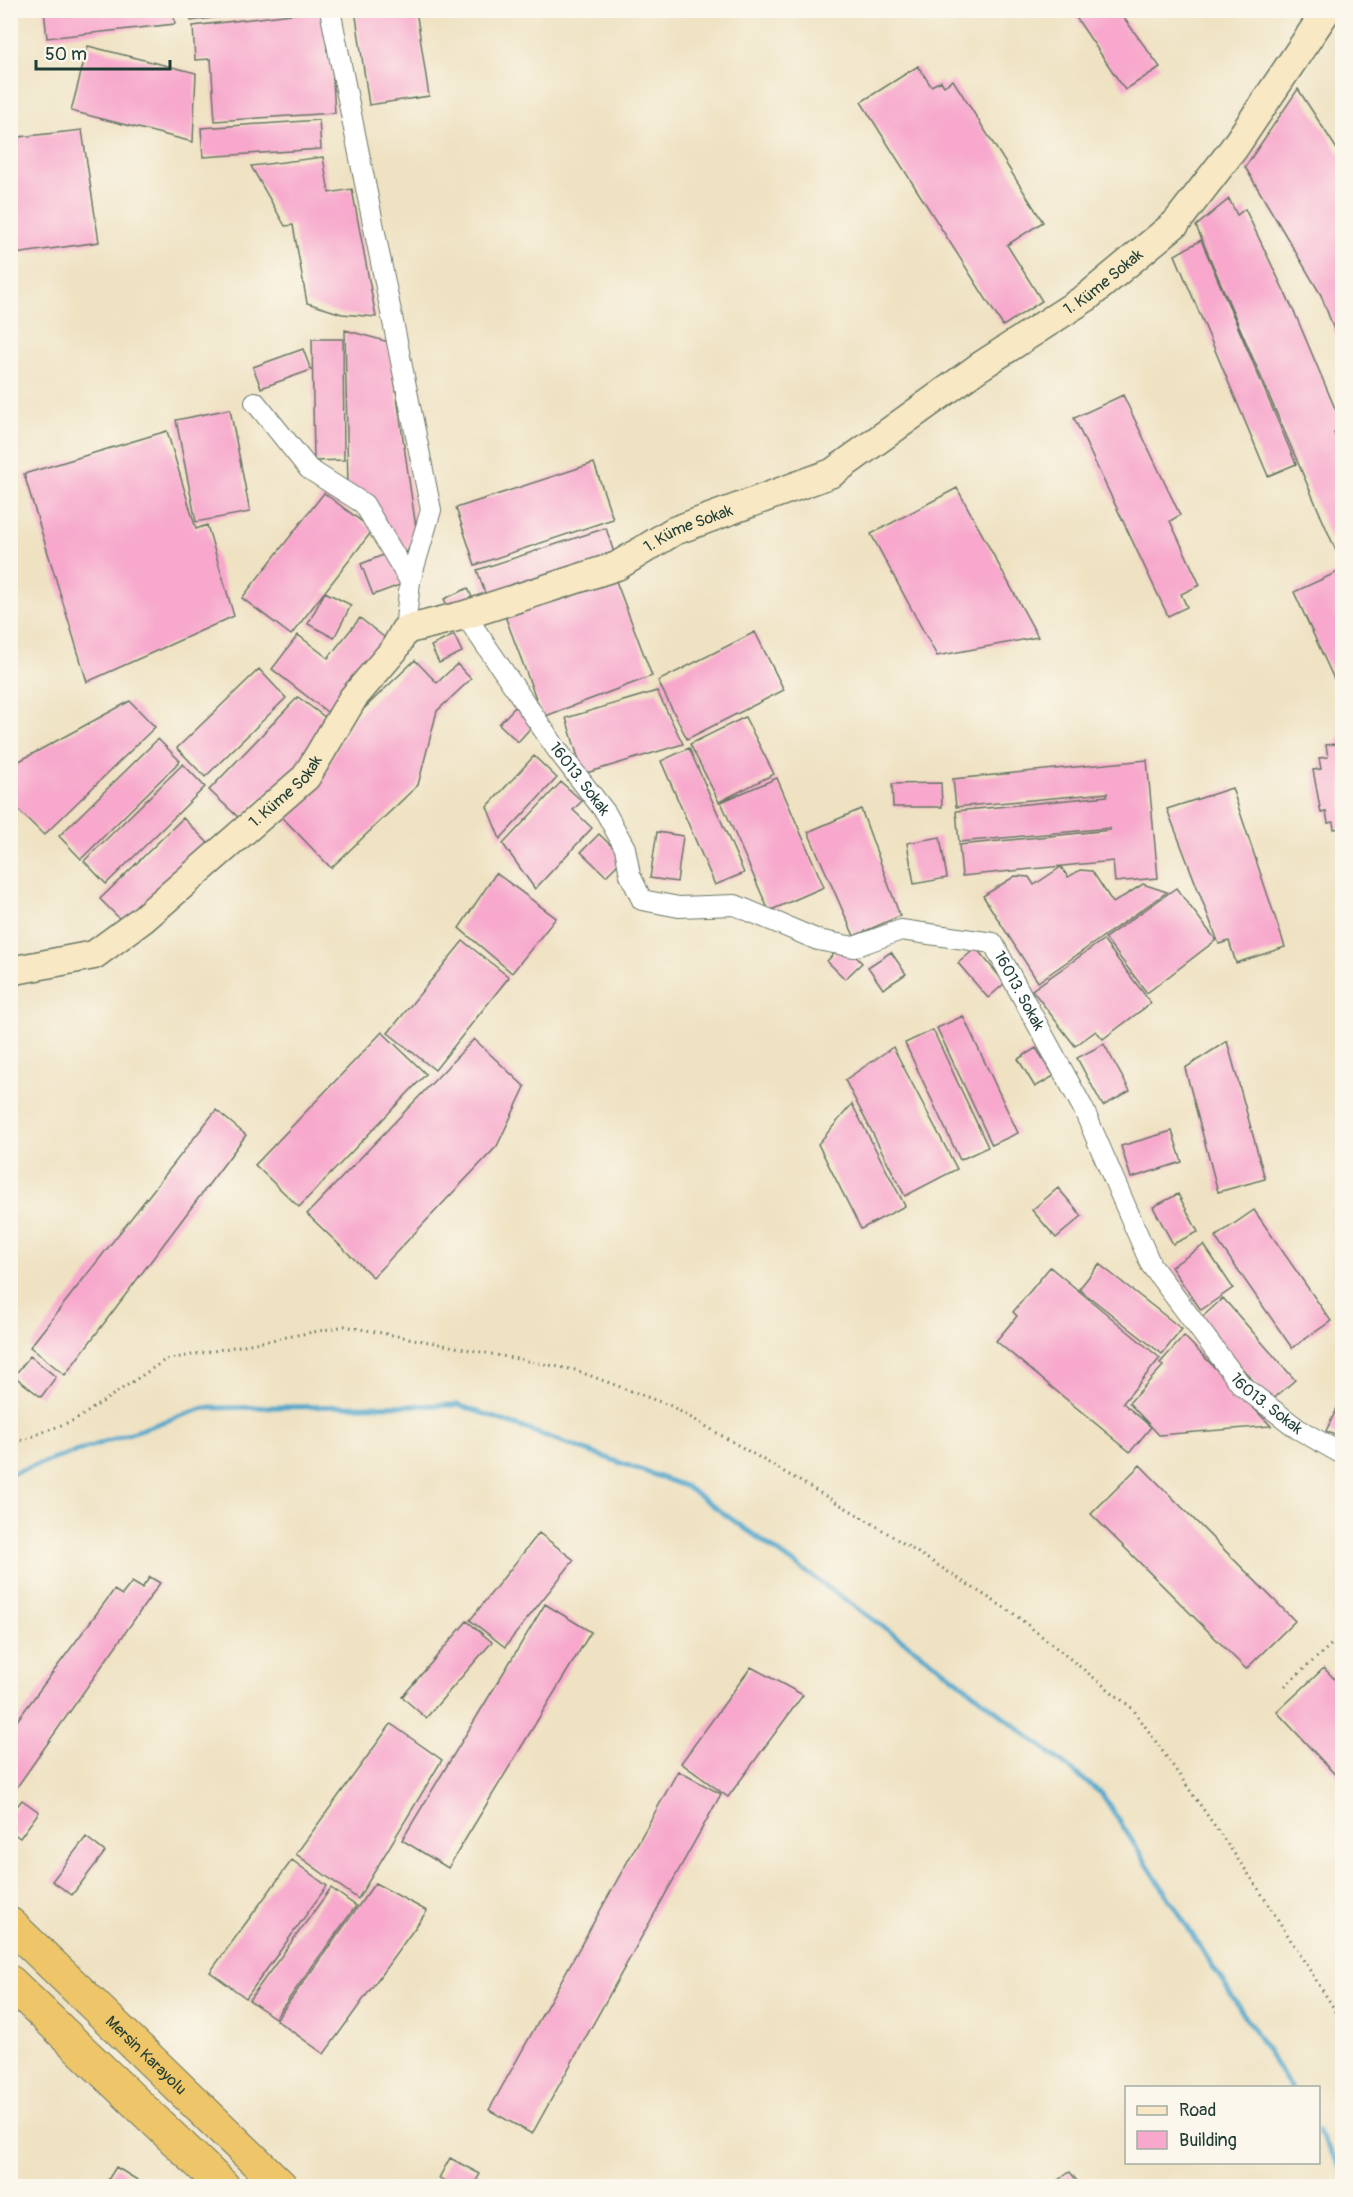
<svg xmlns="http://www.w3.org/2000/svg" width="1353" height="2197" font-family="Pangolin,sans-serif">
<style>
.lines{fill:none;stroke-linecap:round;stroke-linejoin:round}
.stream{stroke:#4da5ca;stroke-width:5}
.building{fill:#f7a8cc}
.street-casing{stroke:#687766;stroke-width:22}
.secondary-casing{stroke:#687766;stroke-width:31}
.highway-casing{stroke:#687766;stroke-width:35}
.path{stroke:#687766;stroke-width:3;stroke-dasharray:1.5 4.5;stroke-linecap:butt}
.street{stroke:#fff;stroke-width:20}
.secondary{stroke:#f8e8c3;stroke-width:28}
.highway{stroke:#eec569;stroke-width:33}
.labels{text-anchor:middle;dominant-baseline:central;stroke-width:5;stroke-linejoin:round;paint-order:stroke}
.street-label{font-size:16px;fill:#1f3d34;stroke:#fbf7ec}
</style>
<rect width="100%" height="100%" fill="#fbf7ec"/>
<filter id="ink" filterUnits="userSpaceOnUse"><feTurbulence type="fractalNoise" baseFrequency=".0167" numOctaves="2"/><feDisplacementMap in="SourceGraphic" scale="12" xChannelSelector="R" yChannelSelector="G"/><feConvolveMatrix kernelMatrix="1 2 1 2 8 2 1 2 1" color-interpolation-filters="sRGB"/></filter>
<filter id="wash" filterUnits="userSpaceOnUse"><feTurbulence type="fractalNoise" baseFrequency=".008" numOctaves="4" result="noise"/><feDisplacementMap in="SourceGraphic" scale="24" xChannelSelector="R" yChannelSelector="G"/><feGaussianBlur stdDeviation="1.35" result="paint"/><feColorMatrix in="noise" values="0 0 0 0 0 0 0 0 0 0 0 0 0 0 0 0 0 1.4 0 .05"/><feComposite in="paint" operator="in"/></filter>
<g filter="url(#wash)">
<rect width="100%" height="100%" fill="#efe2c2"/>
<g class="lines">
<!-- stream -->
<path class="stream" d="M10,1474l194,-66 255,-3 226,81 262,186 155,122 189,294
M1318,2131l24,38"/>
</g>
<g id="blocks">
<!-- building -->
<path class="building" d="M44,10h129l2,14 -128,14z
M190,10h67v2l-66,9z
M324,10l3,41h4l4,62 -120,8 -4,-62 -16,1 -2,-34z
M355,10h61l13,86 -60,9z
M1071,10h47l42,57 -35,23z
M88,46l108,27 -3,69 -122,-31z
M918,66l13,20 10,-5 3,5 9,-6 90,142 -36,23 35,56 -39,25 -142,-224z
M1298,89l44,68v194l-21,-56 -76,-128z
M319,120l2,29 -118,8 -2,-29z
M82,130l17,112 -84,12 -5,-37v-79z
M323,157l6,36 23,-4 24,128 -34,-3 -35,-11 -14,-78 -8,1 -34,-60z
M1229,199l8,16 8,-6 51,107 46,109v5l-8,3 8,20v112l-146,-339z
M1201,240l95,224 -28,12 -93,-221z
M345,330l44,12 28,193 -12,20 -39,-62 -18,-3z
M312,339h31l1,121 -30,1z
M303,349l8,21 -50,18 -8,-21z
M1123,395l57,120 -10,6 30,64 -19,9 6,13 -19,9 -94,-198z
M230,409l20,103 -54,10 -20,-102z
M167,431l29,98 11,-4 27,91 -147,66 -63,-208z
M594,463l19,56 -138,46 -19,-57z
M957,488l81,149 -101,19 -66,-122z
M324,493l49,37 -82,105 -49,-37z
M606,528l9,28 -128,43 -10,-29z
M398,549l12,32 -37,14 -12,-31z
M1342,570v106l-8,3 -40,-87z
M616,581l36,95 -109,41 -38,-101z
M468,588l5,12 -23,11 -6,-12z
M325,592l26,13 -17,33 -26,-14z
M360,618l29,23 -58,74 -59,-46 26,-34 30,23z
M755,632l29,58 -97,49 -29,-58z
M454,635l8,17 -23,11 -8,-17z
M415,660l22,23 20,-19 14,15 -34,32 -19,74 -87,83 -49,-51 36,-34 34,-63z
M259,669l27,29 -81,79 -28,-29z
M657,691l26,53 -100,30 -17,-56z
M298,697l32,24 -27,41 -64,56 -30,-28z
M130,701l25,26 -111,108 -34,-33v-36z
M516,706l19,17 -17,19 -19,-18z
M745,717l29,57 -55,28 -29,-58z
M1342,729v99l-8,1 -1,-7 -5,1 -2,-11 -5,1 -8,-43 8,-1 -2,-11 9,-1 -2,-12 10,-1z
M158,739l22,22 -99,98 -22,-23z
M689,748l55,125 -29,12 -54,-124z
M534,756l23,22 -57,61 -13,-32z
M1147,760l11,118 -43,4 -2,-21 -151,15 -3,-31 151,-15v-2l-151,14 -3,-31 151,-15v-3l-151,14 -3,-28z
M183,764l22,23 -99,97 -22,-23z
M777,778l47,109 -55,24 -48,-109z
M561,782l21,19 -9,9 19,18 -57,61 -32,-45z
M941,783l1,24h-49l-1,-23z
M1232,788l53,159 -49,16 -7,-22 -10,3 -52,-135z
M861,809l39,107 -46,20 -46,-104z
M183,818l25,25 -85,79 -23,-23z
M657,832l26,4 -6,46 -27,-4z
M599,834l25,24 -18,18 -25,-24z
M940,837l7,41 -33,6 -7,-41z
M1061,867l7,10 12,-7 12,1 21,32 30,-19 24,8 -129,90 -55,-86 32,-20 14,1 5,8z
M496,873l60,45 -44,55 -53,-45z
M1176,888l40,52 -69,53 -42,-55z
M1103,940l48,63 -48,36 -7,-8 -21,15 -43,-56z
M463,941l46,36 -74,93 -47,-37z
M844,944l18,19 -17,16 -18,-18z
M976,948l29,35 -17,15 -30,-35z
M891,952l15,22 -23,15 -15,-22z
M963,1016l55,117 -26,12 -55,-117z
M933,1030l55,117 -28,13 -55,-117z
M382,1032l44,42 -127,133 -44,-42z
M474,1039l51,48 -28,59 -124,131 -66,-63z
M1227,1041l38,138 -47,13 -33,-124z
M1104,1044l26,47 -27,15 -26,-48z
M893,1047l64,122 -52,27 -60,-116z
M1036,1048l18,28 -19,11 -17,-28z
M852,1104l53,102 -44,23 -43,-85z
M216,1110l30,25 -181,240 -35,-28z
M1172,1131l10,31 -51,16 -10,-32z
M1058,1188l24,28 -26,22 -24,-28z
M1178,1194l20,38 -25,12 -20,-37z
M1254,1210l77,111 -39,27 -77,-111z
M1204,1245l29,43 -32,22 -30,-43z
M1099,1264l83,65 -20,25 -83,-65z
M1050,1267l110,91 -37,45 28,24 -21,25 -134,-111 21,-25 -4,-4z
M1223,1298l72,82 -24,21 -72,-81z
M1184,1336l87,90 -112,9 -30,-32 34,-37 -3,-3z
M30,1356l26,21 -15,20 -27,-21z
M1340,1402l2,1v36l-16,-8z
M1140,1465l155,156 -49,48 -155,-155z
M539,1533l35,27 -69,87 -35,-27z
M150,1577l10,6 -150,214v-67l104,-140 8,5 10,-13 10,6z
M545,1604l46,28 -143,236 -46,-28z
M467,1621l25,21 -66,76 -24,-21z
M751,1667l52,28 -75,102 -47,-34z
M1324,1668l18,19v95l-65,-70z
M391,1724l51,36 -84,139 -62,-45z
M678,1771l43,23 -189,340 -43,-24z
M22,1800l17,12 -19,26 -10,-7v-16z
M86,1837l19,15 -33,43 -20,-14z
M292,1860l35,26 -81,112 -36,-26z
M375,1883l52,28 -103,143 -48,-34z
M331,1888l25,18 -81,112 -26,-18z
M450,2158l30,16 -7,12h-19l-15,-8z
M116,2167l23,14 -4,5h-31z
M1070,2172l11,14h-32z"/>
</g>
</g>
<g filter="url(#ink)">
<use href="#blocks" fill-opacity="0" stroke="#687766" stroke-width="1.5"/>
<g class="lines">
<defs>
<g id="street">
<path d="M330,10l101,500 -21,71"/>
<path d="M255,402l54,67 55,35 46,77 -5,49"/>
<path id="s1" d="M465,615l93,136 48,62 19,35 5,27 12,25 37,7 56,-2 83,35 36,7 47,-17 92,13 90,165 68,157 91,121 56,43 44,25"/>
</g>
<g id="secondary">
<path id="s2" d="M10,971l84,-16 49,-36 163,-142 47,-79 41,-48 11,-20 60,-15 152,-49 57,-35 158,-58 147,-106 108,-70 89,-74 58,-75 93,-138"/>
</g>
<g id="highway">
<path id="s3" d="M10,1924l271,262"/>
<path d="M10,1982l213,204"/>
</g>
</defs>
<!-- street casing -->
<use href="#street" class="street-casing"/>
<!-- secondary casing -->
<use href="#secondary" class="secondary-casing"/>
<!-- highway casing -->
<use href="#highway" class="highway-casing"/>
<!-- path -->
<path class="path" d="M10,1445l67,-26 88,-59 180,-34 230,44 96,36 199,116 144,92 119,95 121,173 88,139
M1285,1686l57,-51"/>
<!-- street -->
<use href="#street" class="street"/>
<!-- secondary -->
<use href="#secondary" class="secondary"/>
<!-- highway -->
<use href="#highway" class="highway"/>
</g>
</g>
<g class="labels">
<!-- street labels -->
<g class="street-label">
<text stroke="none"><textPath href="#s2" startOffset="1329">1. Küme Sokak</textPath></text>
<text stroke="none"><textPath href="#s2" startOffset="843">1. Küme Sokak</textPath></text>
<text stroke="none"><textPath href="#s1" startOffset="200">16013. Sokak</textPath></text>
<text stroke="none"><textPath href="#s2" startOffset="338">1. Küme Sokak</textPath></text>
<text stroke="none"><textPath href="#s1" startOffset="756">16013. Sokak</textPath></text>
<text stroke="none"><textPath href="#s1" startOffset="1242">16013. Sokak</textPath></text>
<text stroke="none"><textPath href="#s3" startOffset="189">Mersin Karayolu</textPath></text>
</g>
</g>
<!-- margin -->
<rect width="1353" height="2197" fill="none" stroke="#fbf7ec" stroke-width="36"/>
<!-- legend -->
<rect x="1125" y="2086" width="195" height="78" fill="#fbf7ec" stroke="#a3ada2" stroke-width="1.5"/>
<rect x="1137" y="2106" width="30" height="9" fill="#f8e8c3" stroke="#a3ada2" stroke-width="1.5"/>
<text x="1179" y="2116" font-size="18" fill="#1f3d34">Road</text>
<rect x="1137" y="2131" width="30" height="18" fill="#f7a8cc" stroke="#a3ada2" stroke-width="1.5"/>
<text x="1179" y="2146" font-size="18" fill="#1f3d34">Building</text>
<!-- scale -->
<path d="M36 60v9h134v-9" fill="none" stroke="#1f3d34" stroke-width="3"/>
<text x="45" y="60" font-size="18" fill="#1f3d34" stroke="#fbf7ec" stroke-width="4.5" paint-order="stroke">50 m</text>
</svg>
